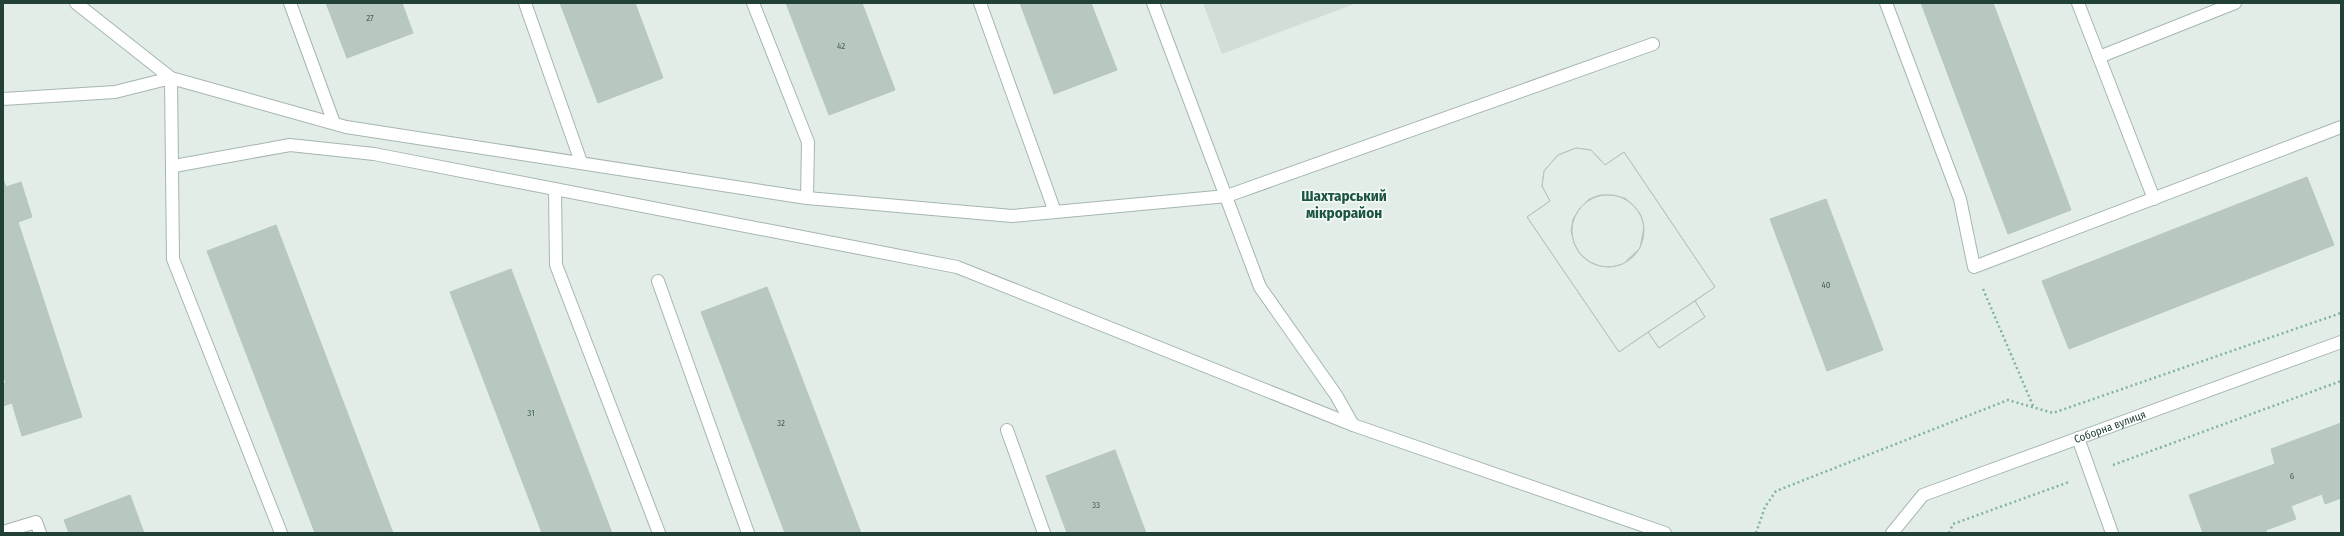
<svg xmlns="http://www.w3.org/2000/svg" width="2344" height="536" font-family="'Fira Sans Condensed',sans-serif">
<style>
.built{fill:#d1ddd7}
.building{fill:#b8c8c1;stroke:#b5c7bf;fill-rule:evenodd}
.lines{fill:none;stroke-linecap:round;stroke-linejoin:round}
.street-casing{stroke:#a5b6af;stroke-width:14}
.path{stroke:#81b3a1;stroke-width:2.5;stroke-dasharray:2 3;stroke-linecap:butt}
.street{stroke:#fff;stroke-width:12}
.labels{text-anchor:middle;dominant-baseline:central;stroke-width:3.5;stroke-linejoin:round;paint-order:stroke}
.number-label{font-size:9px;fill:#476259}
.street-label{font-size:11px;fill:#214036;stroke:#f3faf6}
.district-label{font-size:15px;font-weight:bold;fill:#1c5343;stroke:#f3faf6}
</style>
<rect width="100%" height="100%" fill="#e3ede8"/>
<!-- built -->
<path class="built" d="M1203,3h154l-135,51z"/>
<!-- building -->
<path class="building" d="M326,3h76l11,30 -66,25z
M560,3h75l28,75 -65,25z
M786,3h76l33,87 -66,25z
M1020,3h71l26,67 -63,24z
M1921,3h72l78,207 -63,24z
M1576,148l15,2 14,15 19,-13 91,135 -20,14 10,16 -46,31 -11,-16 -29,20 -92,-135 23,-16 -8,-15 2,-15 14,-16zM1600,195h13l12,3 9,8 7,9 3,11 -4,22 -17,16 -12,3 -11,-1 -10,-4 -10,-8 -6,-11 -3,-12 2,-12 7,-11 9,-9z
M1576,148l15,2 14,15 19,-13 91,135 -96,65 -92,-135 23,-16 -8,-15 2,-15 14,-16z
M2307,177l27,68 -265,104 -27,-68z
M3,179l3,8 15,-5 11,35 -14,5 64,195 -60,19 -10,-33 -9,3v-22l3,-1 -3,-9z
M1572 231a36 36 0 1 1 72 0a36 36 0 1 1-72 0Z
M1826,199l57,151 -56,21 -57,-152z
M276,225l117,308h-78l-108,-282z
M511,269l101,264h-70l-92,-241z
M767,287l94,246h-76l-84,-221z
M1695,301l10,16 -46,31 -11,-16z
M2341,423v75l-16,6 -3,-10 -31,12 5,13 -30,11 1,3h-64l-14,-38 86,-31 -4,-15z
M1115,450l31,83h-79l-21,-57z
M130,495l14,38h-75l-5,-13z"/>
<g class="lines">
<defs>
<g id="street">
<path d="M76,3l95,75 175,49 461,71 205,18 215,-20 426,-152"/>
<path d="M290,3l44,120"/>
<path d="M525,3l56,159"/>
<path d="M753,3l55,139 -1,56"/>
<path d="M980,3l75,209"/>
<path d="M1153,3l107,284 76,108 17,30"/>
<path d="M1886,3l74,196 14,68 367,-140"/>
<path d="M2078,3l76,196"/>
<path d="M2099,57l136,-54"/>
<path d="M3,99l112,-7 56,-14 2,181 108,274"/>
<path d="M174,166l116,-21 84,9 583,113 396,158 312,108"/>
<path d="M555,189l1,76 103,268"/>
<path d="M658,281l90,252"/>
<path d="M1007,430l37,103"/>
<path d="M2078,438l34,95"/>
<path d="M3,532l33,-10 4,11"/>
<path id="s1" d="M1892,533l31,-38 418,-153"/>
</g>
</defs>
<!-- street casing -->
<use href="#street" class="street-casing"/>
<!-- path -->
<path class="path" d="M1983,289l51,119
M2113,465l228,-84
M1756,533l9,-26 11,-16 232,-91 45,13 288,-100
M1949,533l4,-9 116,-42"/>
<!-- street -->
<use href="#street" class="street"/>
</g>
<g class="labels">
<!-- number labels -->
<g class="number-label">
<text x="370" y="18">27</text>
<text x="841" y="46">42</text>
<text x="1826" y="285">40</text>
<text x="531" y="413">31</text>
<text x="781" y="423">32</text>
<text x="2292" y="476">6</text>
<text x="1096" y="505">33</text>
</g>
<!-- street labels -->
<g class="street-label">
<text stroke="none"><textPath href="#s1" startOffset="248">Соборна вулиця</textPath></text>
</g>
<!-- district labels -->
<g class="district-label">
<text x="1344" y="196">Шахтарський<tspan x="1344" dy="17">мікрорайон</tspan></text>
</g>
</g>
<!-- border -->
<rect width="2344" height="536" fill="none" stroke="#214036" stroke-width="8"/>
</svg>
